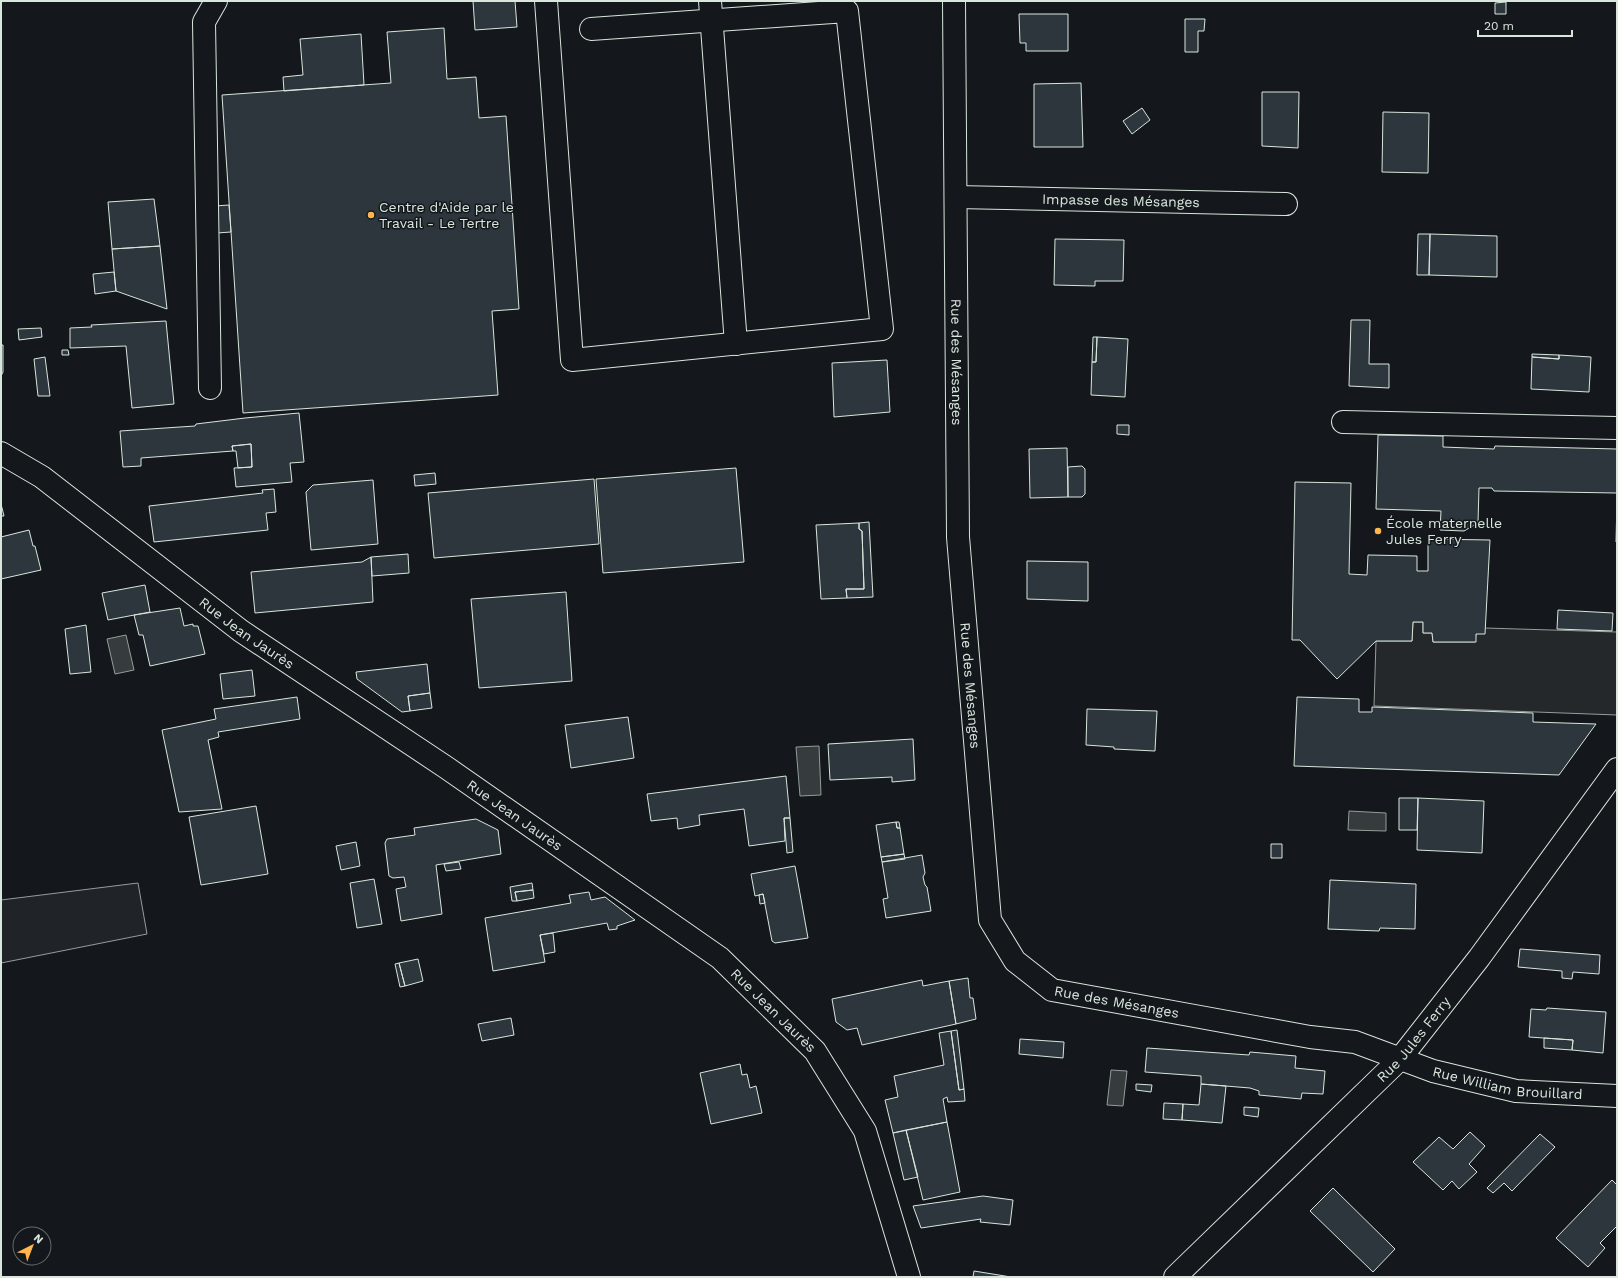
<svg xmlns="http://www.w3.org/2000/svg" width="1618" height="1278" font-family="'Work Sans',sans-serif">
<style>
.green{fill:#202428;stroke:#939e99}
.parking{fill:#24282b;stroke:#939e99}
.water{fill:#363b3e;stroke:#939e99}
.building{fill:#2c363c;stroke:#d8e6dc}
.lines{fill:none;stroke-linecap:round;stroke-linejoin:round}
.minor-casing{stroke:#d8e6dc;stroke-width:24}
.minor{stroke:#14181c;stroke-width:22}
.poi-dot{fill:#ffb74d;stroke:#14181c;stroke-width:1.5}
.labels{text-anchor:middle;dominant-baseline:central;stroke-width:3;stroke-linejoin:round;paint-order:stroke}
.street-label{font-size:14px;fill:#d8e6dc;stroke:#14181c}
.poi-label{font-size:14px;fill:#d8e6dc;stroke:#14181c;text-anchor:start}
</style>
<rect width="100%" height="100%" fill="#14181c"/>
<!-- green -->
<path class="green" d="M138,883l9,51 -146,29v-63z"/>
<!-- parking -->
<path class="parking" d="M1413,622h10v11h9l1,9h42l1,-8 9,-6 132,4v83l-243,-9 2,-65h36z"/>
<!-- water -->
<path class="water" d="M126,635l8,35 -19,4 -8,-35z
M819,746l2,49 -21,1 -4,-49z
M1349,811l37,2v18l-38,-1z
M1111,1070l16,1 -4,35 -16,-1z"/>
<!-- building -->
<path class="building" d="M473,1h42l2,26 -42,3z
M1506,2v12h-11v-11z
M1019,14h49v37h-42v-8h-6z
M1185,19h20l-1,12h-6v21h-13z
M444,28l3,51 29,-2 3,41 27,-2 13,193 -27,2 6,84 -255,18 -21,-318 169,-12 -4,-51z
M361,34l3,51 -80,6 -1,-14 20,-2 -3,-36z
M1081,83l2,64h-49v-63z
M1262,92h37l-1,56 -36,-2z
M1142,108l8,12 -18,14 -9,-13z
M1383,112l46,1 -1,60 -46,-1z
M154,199l6,47 -48,3 -4,-47z
M229,205l2,27 -14,1 -2,-27z
M1418,234h12l-1,41h-12z
M1430,234l67,2v41l-68,-2z
M1055,239l69,1 -1,41h-28v5l-41,-1z
M160,246l7,63 -51,-18 -4,-42z
M114,272l2,19 -21,3 -2,-20z
M1351,320h19l-1,44h20v24l-40,-2z
M166,321l8,83 -42,4 -6,-62 -56,2v-20l22,-1 -1,-2z
M41,328l1,9 -23,3 -1,-11z
M1093,337h4l-1,25h-4z
M1097,337l31,2 -3,58 -34,-2 1,-33h4z
M1,345h2v27l-2,4z
M62,350h6l1,5h-7z
M1532,354l27,1v4l-27,-2z
M1559,355l32,2 -2,35 -58,-3 1,-32 27,2z
M45,357l5,39h-12l-4,-37z
M887,360l3,52 -56,5 -2,-54z
M299,413l5,49 -14,1 2,19 -56,5 -2,-19 18,-1 -1,-23 -19,2 1,5 -92,7v8l-18,1 -3,-36 75,-5 1,-2 49,-6z
M1117,425h12v10l-12,-1z
M1378,435l65,1v11l51,2 1,-3 122,3v44l-123,-2 -2,-3h-13l-1,35 -14,8 -24,-1 1,-19 -65,-2z
M251,444l1,23 -14,1 -2,-17h-3l-1,-5z
M1067,448l1,49 -38,1 -1,-49z
M1082,466l3,3v25l-3,3h-14v-30z
M736,468l8,94 -141,11 -7,-94z
M435,473l1,11 -21,2 -1,-11z
M594,479l5,65 -165,14 -6,-65z
M373,480l5,64 -67,6 -5,-58 7,-7z
M1295,482l56,1 -2,91 18,1 1,-20 49,1v15h11v-32l62,1 -5,94h-9v8h-43l-1,-9h-9v-11h-10l-1,19h-36l-39,38 -37,-39h-8z
M274,489l2,23 -10,1 2,17 -114,12 -5,-36 114,-13 -1,-3z
M1617,499v43h-1z
M1,504l3,12h-3z
M869,522l4,75 -26,1 -1,-9h18l-2,-58 -3,-2v-6z
M859,523v6l3,2 2,58h-18l1,9 -26,1 -5,-74z
M29,530l4,16h2l6,24 -40,9v-42z
M408,554l1,19 -37,3 -1,-19z
M371,557l2,45 -118,11 -4,-41 111,-10z
M1027,561l61,1v39l-61,-2z
M145,585l5,27 -42,8 -6,-27z
M566,592l6,89 -93,7 -8,-89z
M180,608l4,18 9,-2v2h5l7,28 -55,12 -7,-31h-4l-5,-20z
M1558,610l55,3 -1,18 -55,-2z
M86,625l5,47 -21,2 -5,-45z
M427,664l3,29 -22,3 2,15 -8,1 -45,-33 -1,-7z
M252,670l3,26 -32,3 -3,-25z
M430,693l2,15 -22,3 -2,-15z
M297,697l3,22 -82,13 1,5 -11,3 14,69 -43,3 -17,-82 54,-11 -2,-10z
M1297,697l62,2v13h13v-5l161,6v9l63,2 -37,51 -265,-9z
M1087,709l70,2 -2,40 -41,-2v-2l-28,-2z
M628,717l6,41 -63,10 -6,-43z
M913,739l2,41 -23,2v-5l-62,3 -2,-36z
M786,776l4,42h-6l1,23 -36,5 -5,-37 -45,6 1,10 -22,4 -1,-11 -26,3 -4,-27z
M1399,798h19l-1,32h-18z
M1418,798l66,3 -2,52 -65,-3z
M256,806l12,68 -67,11 -12,-68z
M784,818h6l3,34 -6,1z
M476,819l22,11 3,24 -65,11 6,49 -41,7 -5,-32 10,-2 -2,-10 -11,1 -4,-2 -4,-33 2,-4 28,-4 -1,-7z
M896,822l1,6h3l4,26 -23,3 -5,-32z
M896,822h3l1,6h-3z
M356,842l4,24 -19,4 -5,-24z
M1271,844h11v14h-11z
M904,854l1,5 -23,3 -1,-5z
M922,855l3,18 -2,4 2,8 2,2 4,24 -45,7 -3,-19 5,-1 -6,-36z
M459,862l2,7 -15,2 -2,-7z
M795,866l13,72 -33,5 -3,-2 -9,-47 -8,2 -4,-22z
M374,879l8,45 -25,4 -7,-45z
M1330,880l86,4 -1,45 -35,-1 -1,3 -51,-2z
M532,883l1,7 -18,2 2,9h-5l-2,-14z
M533,890l1,8 -17,3 -2,-9z
M589,892l2,8 14,-3 30,23 -18,6v3l-8,1 -2,-7 -67,12 5,27 -52,9 -8,-53 86,-15 -2,-8z
M763,894l2,9 -5,1 -1,-9z
M553,933l2,19 -11,2 -4,-19z
M1520,949l80,6 -1,19 -26,-2 -1,7 -10,-1v-7l-44,-4z
M418,959l5,22 -18,5 -6,-23z
M399,963l6,23 -5,1 -5,-23z
M968,978l2,20h3l3,21 -20,5 -7,-43z
M922,980l1,6 26,-5 7,43 -94,21 -5,-17 -10,2 -11,-8 -4,-23z
M1547,1008l59,4 -3,41 -31,-3 1,-10 -44,-3 2,-28 15,1z
M511,1018l3,17 -32,6 -4,-17z
M957,1030l7,59 -5,1 -8,-59z
M951,1031l8,59 5,-1 1,12 -17,1 -1,-5 -4,2 4,23 -54,11 -8,-33 13,-3 -4,-21 50,-11 -5,-32z
M1544,1038l29,2 -1,10 -28,-2z
M1020,1039l44,3 -1,16 -44,-4z
M1147,1048l102,7 1,-3 46,4 -1,12 30,3 -2,23 -21,-1 -1,6 -42,-4v-4l-9,-3 -49,-4v-8l-56,-4z
M740,1064l2,11 5,-1 3,14 6,-2 6,27 -51,11 -11,-51z
M1136,1084l16,1 -1,7 -15,-2z
M1201,1084l25,2 -4,37 -40,-3 1,-16 16,1z
M1164,1103l19,1 -1,16 -19,-1z
M1244,1107l15,1 -1,9 -14,-2z
M947,1122l13,70 -37,8 -17,-70z
M906,1130l12,47 -14,3 -11,-47z
M1470,1132l15,14 -16,18 8,8 -18,17 -7,-8 -9,9 -30,-28 26,-25 14,12z
M1540,1134l15,13 -43,44 -8,-8 -11,10 -6,-5z
M1612,1180l5,5v41l-17,17 5,5 -17,19 -32,-29z
M1333,1188l62,61 -22,23 -63,-61z
M983,1196l30,4 -3,25 -30,-3 1,-3 -60,9 -8,-22z
M974,1271l37,6h-38z"/>
<g class="lines">
<defs>
<g id="minor">
<path d="M546,1l26,359 310,-31 -35,-318 -256,18"/>
<path d="M710,1l26,343"/>
<path id="s1" d="M954,1l4,536 32,383 25,41 37,29 258,47 45,5 78,29 83,20 101,5"/>
<path id="s2" d="M956,197l330,7"/>
<path d="M210,388l-6,-366 12,-21"/>
<path d="M1343,422l274,6"/>
<path id="s3" d="M1,453l41,24 199,154 206,137 273,190 95,93 50,80 44,146"/>
<path id="s4" d="M1175,1277l224,-217 80,-102 138,-189"/>
</g>
</defs>
<!-- minor casing -->
<use href="#minor" class="minor-casing"/>
<!-- minor -->
<use href="#minor" class="minor"/>
</g>
<!-- markers -->
<g class="poi-dot">
<circle cx="371" cy="215" r="4"/>
<circle cx="1378" cy="531" r="4"/>
</g>
<g class="labels">
<!-- street labels -->
<g class="street-label">
<text stroke="none"><textPath href="#s2" startOffset="165">Impasse des Mésanges</textPath></text>
<text stroke="none"><textPath href="#s1" startOffset="361">Rue des Mésanges</textPath></text>
<text stroke="none"><textPath href="#s3" startOffset="305">Rue Jean Jaurès</textPath></text>
<text stroke="none"><textPath href="#s1" startOffset="685">Rue des Mésanges</textPath></text>
<text stroke="none"><textPath href="#s3" startOffset="629">Rue Jean Jaurès</textPath></text>
<text stroke="none"><textPath href="#s1" startOffset="1081">Rue des Mésanges</textPath></text>
<text stroke="none"><textPath href="#s3" startOffset="954">Rue Jean Jaurès</textPath></text>
<text stroke="none"><textPath href="#s4" startOffset="337">Rue Jules Ferry</textPath></text>
<text stroke="none"><textPath href="#s1" startOffset="1482">Rue William Brouillard</textPath></text>
</g>
<!-- poi labels -->
<g class="poi-label">
<text x="379" y="207">Centre d'Aide par le<tspan x="379" dy="16">Travail - Le Tertre</tspan></text>
<text x="1386" y="523">École maternelle<tspan x="1386" dy="16">Jules Ferry</tspan></text>
</g>
</g>
<!-- border -->
<rect width="1618" height="1278" fill="none" stroke="#d8e6dc" stroke-width="4"/>
<!-- north arrow -->
<g transform="translate(32 1246) rotate(42)"><circle r="19" fill="#14181c" stroke="#626a69"/>
<path d="M0-3L7 15L0 10L-7 15Z" fill="#ffb74d"/>
<text y="-6" font-size="11" font-weight="bold" text-anchor="middle" fill="#d8e6dc">N</text>
</g>
<!-- scale -->
<path d="M1478 30v6h94v-6" fill="none" stroke="#d8e6dc" stroke-width="2"/>
<text x="1484" y="30" font-size="12" fill="#d8e6dc" stroke="#14181c" stroke-width="3" paint-order="stroke">20 m</text>
</svg>
